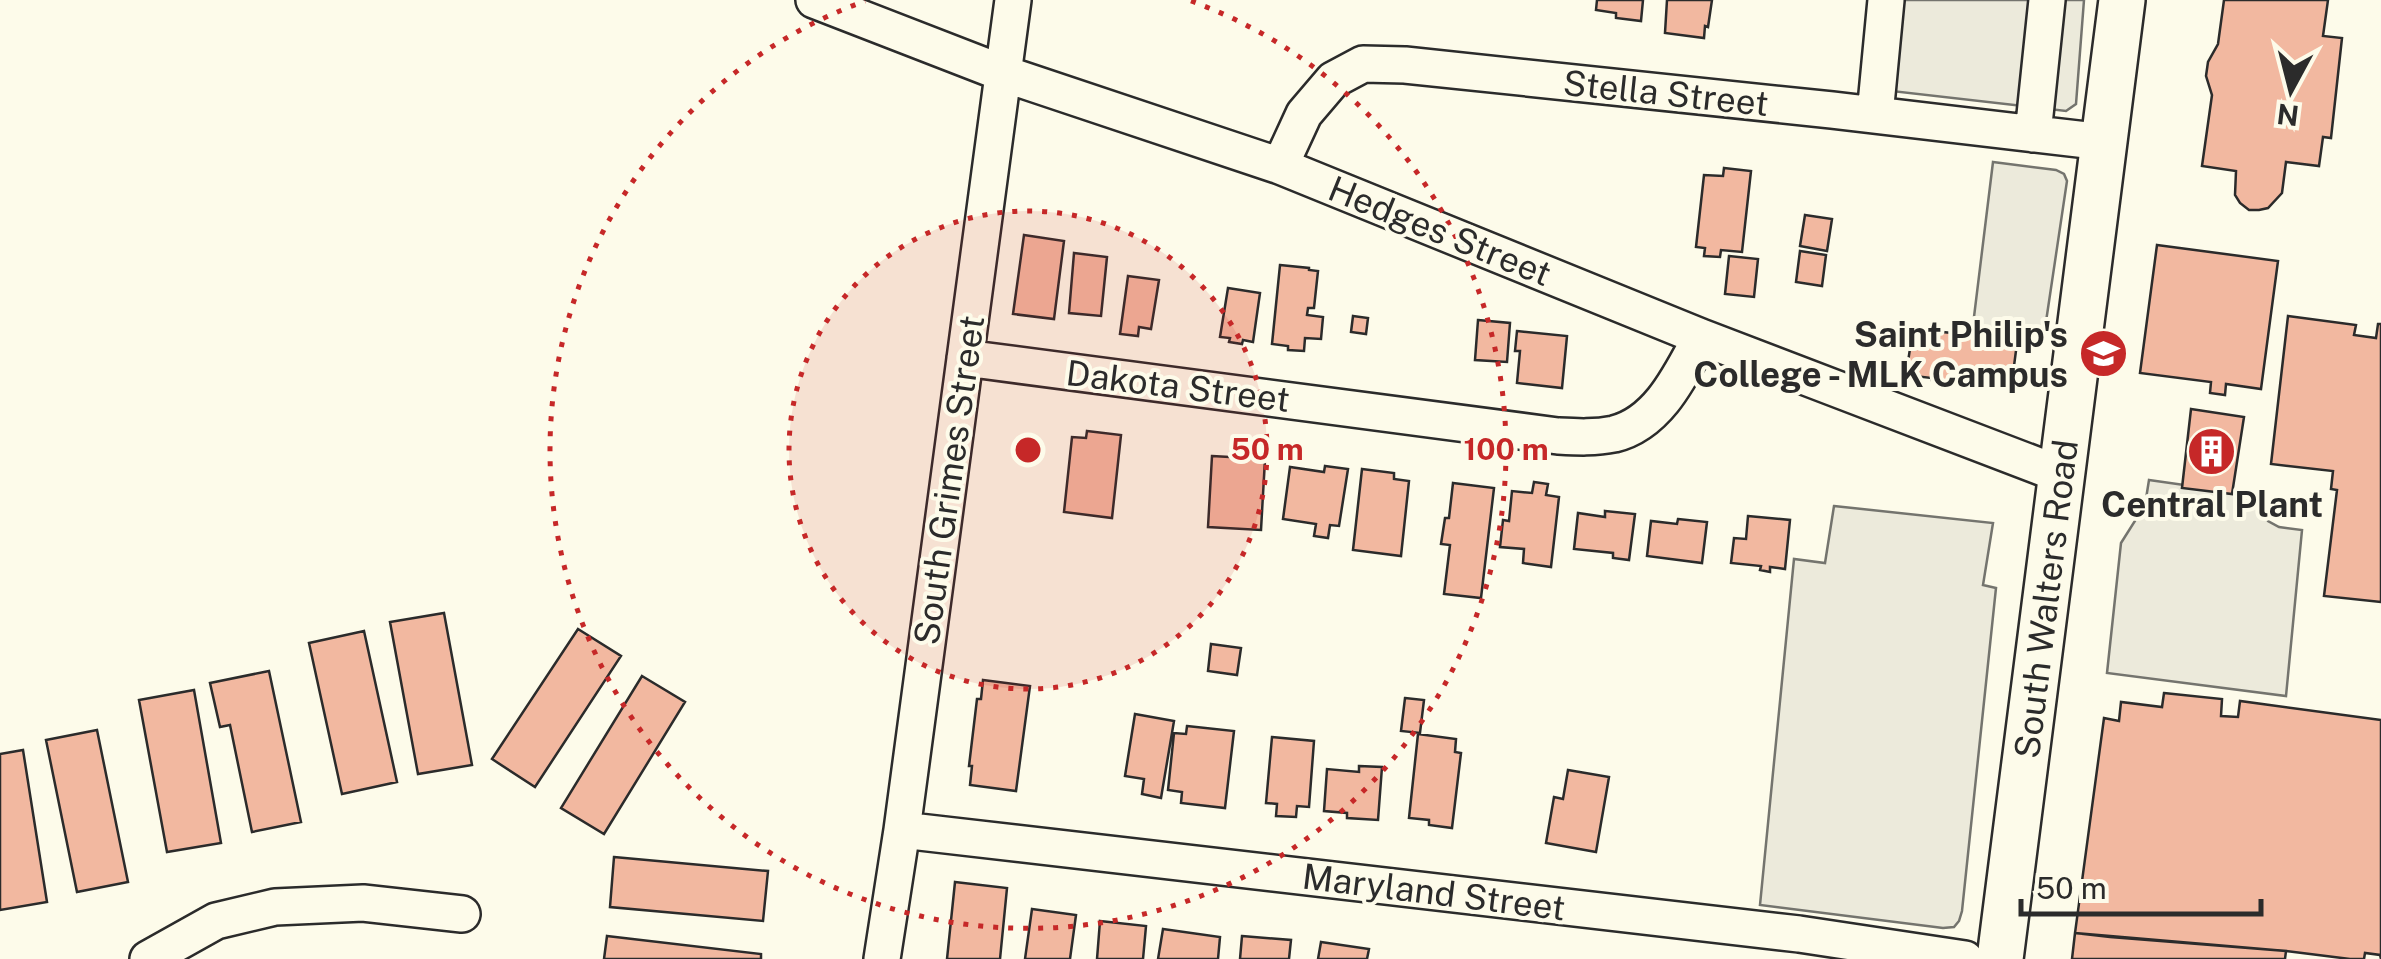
<svg xmlns="http://www.w3.org/2000/svg" width="2381" height="959" font-family="'Public Sans',sans-serif">
<style>
.parking{fill:#eceadb;stroke:#74746e;stroke-width:2.5}
.building{fill:#f2b8a0;stroke:#2b2b2b;stroke-width:2.5}
.lines{fill:none;stroke-linecap:round;stroke-linejoin:round}
.minor-casing{stroke:#2b2b2b;stroke-width:40}
.major-casing{stroke:#2b2b2b;stroke-width:50}
.minor{stroke:#fdfbea;stroke-width:35}
.major{stroke:#fdfbea;stroke-width:45}
.ring{fill:none;stroke:#c62828;stroke-width:5;stroke-dasharray:5 10}
.labels{text-anchor:middle;dominant-baseline:central;stroke-width:8;stroke-linejoin:round;paint-order:stroke}
.street-label{font-size:35px;fill:#2b2b2b;stroke:#fdfbea}
.poi-label{font-size:35px;font-weight:bold;fill:#2b2b2b;stroke:#fdfbea;text-anchor:end}
.centre{fill:#c62828;stroke:#fdfbea;stroke-width:5}
.ring-label{font-size:30px;text-anchor:middle;font-weight:bold;fill:#c62828;stroke:#fdfbea;stroke-width:8;stroke-linejoin:round;paint-order:stroke}
</style>
<rect width="100%" height="100%" fill="#fdfbea"/>
<!-- parking -->
<path class="parking" d="M1874,0h210l-8,104 -10,7 -201,-23z
M1993,162l63,8 8,4 3,7 -23,154 -71,-10z
M2149,480l113,16v15l6,10 11,6 23,3 -16,166 -179,-23 14,-130 24,-38z
M1834,506l159,17 -10,62 13,3 -34,323 -3,10 -5,6 -11,1 -183,-23 34,-346 31,4z"/>
<!-- building -->
<path class="building" d="M1597,0h46l-2,21 -25,-3v-5l-20,-3z
M1667,0h45l-4,27 -3,-1 -1,12 -39,-5z
M2224,0h104l-5,36 19,2 -11,100 -8,-1 -4,29 -33,-4 -4,31 -14,15 -9,2h-10l-9,-7 -5,-8 1,-24 -34,-5 10,-71 -6,-19 2,-14 10,-18z
M1724,168l27,3 -9,81 -21,-2 -1,7 -16,-1 1,-8 -9,-1 8,-72 19,1z
M1805,215l27,4 -5,32 -27,-5z
M1024,235l40,6 -10,78 -41,-5z
M2157,245l121,16 -17,128 -35,-5 -1,11 -15,-2 1,-11 -71,-9z
M1800,251l26,4 -4,31 -26,-4z
M1074,253l33,4 -6,59 -32,-3z
M1729,256l29,3 -4,38 -29,-3z
M1280,265l29,3v2l9,1 -4,37h-6l-1,7 16,2 -2,22 -16,-1 -1,13 -16,-1v-4l-16,-2z
M1128,276l31,4 -8,49 -12,-2 -1,9 -18,-2z
M1228,288l32,5 -7,49 -10,-2 -1,4 -13,-2 1,-4 -10,-1z
M1353,316l15,2 -2,16 -15,-2z
M2288,316l68,9 -2,10 22,3 2,-14h3v278l-57,-6 13,-106 -6,-1 2,-18 -62,-7z
M1478,320l32,3 -3,39 -32,-2z
M1913,329l68,7v2l36,5 -6,46 -60,-5v-2l-19,-2v-2l-26,-3z
M1517,331l50,5 -5,52 -45,-5 3,-32h-5z
M2191,409l53,8 -12,77 -50,-6z
M1087,431l34,4 -9,83 -48,-6 8,-75 14,1z
M1212,456l53,3 -4,71 -53,-3z
M1325,466l23,3 -9,57 -9,-1 -2,13 -14,-2 2,-12 -33,-5 7,-52 34,5z
M1362,469l32,4v6l15,2 -8,75 -48,-6z
M1534,482l14,2 -2,11 13,2 -8,70 -28,-4 1,-14 -24,-2 3,-27 6,1 3,-30 20,2z
M1453,483l41,5 -13,110 -37,-4 6,-49 -9,-1 4,-26h4z
M1605,511l30,3 -6,46 -16,-2v-5l-39,-4 4,-36 27,4z
M1748,516l42,4 -5,49 -15,-2v5l-10,-2 1,-4 -30,-3 3,-25 12,1z
M1678,519l29,3 -5,41 -55,-7 4,-35 26,3z
M444,613l28,152 -54,9 -28,-152z
M578,629l43,27 -86,131 -43,-28z
M364,631l33,151 -55,12 -33,-151z
M1211,644l30,4 -4,27 -29,-4z
M269,671l32,151 -49,10 -22,-107 -10,2 -10,-44z
M642,676l43,26 -81,132 -43,-26z
M983,680l47,6 -14,105 -46,-6 2,-19h-3l8,-67h4z
M194,690l27,153 -54,9 -28,-152z
M2164,693l58,6 -1,17 17,1 2,-16 141,19v239l-1,-4 -15,-2 -1,6h-14l-64,-8 -211,-18 29,-215 15,3 2,-19 41,5z
M1405,698l19,2 -4,33 -19,-2z
M1135,714l39,7 -13,77 -19,-4 2,-15 -19,-3z
M1187,726l47,5 -9,77 -44,-5 1,-11 -14,-2 6,-57 12,1z
M97,730l31,152 -51,10 -31,-152z
M1418,734l38,5 -1,13 6,1 -9,75 -23,-3v-5l-20,-2z
M1272,737l42,4 -5,66 -12,-1 -1,11 -20,-1 1,-12 -11,-1z
M23,750l24,152 -47,8v-156z
M1359,766l23,1 -4,53 -31,-2v-5l-23,-2 3,-42 32,3z
M1568,770l41,7 -13,75 -50,-9 8,-46 9,2z
M614,857l154,14 -5,50 -153,-14z
M955,882l52,6 -7,71h-53z
M1032,909l44,6 -6,44h-45z
M1100,921l46,5 -3,33h-46z
M1163,929l57,8 -2,22h-60z
M2075,933l35,4 176,14 -1,8h-213z
M607,936l154,18v5h-157z
M1242,936l49,4 -2,19h-49z
M1321,942l48,7 -2,10h-49z"/>
<g class="lines">
<defs>
<path id="minor" d="M814,0l191,74 275,92 421,171 361,138
M1875,115l11,-115
M2033,134l14,-134
M1280,166l24,-52 29,-34 30,-16 42,1 427,45 272,32
M965,358l593,78c19,1 37,2 56,-2 45,-11 67,-60 87,-97
M902,830l897,104 166,25
M148,959l68,-38 59,-14 88,-4 99,11
M882,959l20,-129 111,-830"/>
<path id="major" d="M2000,959l122,-959"/>
</defs>
<!-- minor casing -->
<use href="#minor" class="minor-casing"/>
<!-- major casing -->
<use href="#major" class="major-casing"/>
<!-- minor -->
<use href="#minor" class="minor"/>
<!-- major -->
<use href="#major" class="major"/>
</g>
<!-- distance rings -->
<circle cx="1028" cy="450" r="239" fill="#c62828" fill-opacity=".12"/>
<g class="ring">
<circle cx="1028" cy="450" r="239"/>
<path d="M1191 1A478 478 0 1 1 865 1"/>
</g>
<!-- icons -->
<defs>
<symbol id="university-disc" viewBox="-11 -11 22 22"><circle r="9.5" fill="#c62828" stroke="#fdfbea"/><path d="M0-5L7-2L0 1L-7-2ZM-4 1L0 2.5L4 1V4Q0 6-4 4Z" fill="#fff"/></symbol>
<symbol id="building-disc" viewBox="-11 -11 22 22"><circle r="9.5" fill="#c62828" stroke="#fdfbea"/><path d="M-4-6H4V6H1V3H-1V6H-4ZM-2.5-4.3h1.7v1.8h-1.7ZM.8-4.3h1.7v1.8H.8ZM-2.5-1h1.7V.8h-1.7ZM.8-1h1.7V.8H.8Z" fill="#fff"/></symbol>
</defs>
<g fill-rule="evenodd">
<use href="#university-disc" x="2076" y="326" width="55" height="55"/>
<use href="#building-disc" x="2184" y="424" width="55" height="55"/>
</g>
<g class="labels">
<!-- street labels -->
<g class="street-label">
<text transform="translate(1666 93) rotate(6)">Stella Street</text>
<text transform="translate(1440 231) rotate(22)">Hedges Street</text>
<text transform="translate(1178 386) rotate(7)">Dakota Street</text>
<text transform="translate(949 480) rotate(-82)">South Grimes Street</text>
<text transform="translate(2046 599) rotate(-83)">South Walters Road</text>
<text transform="translate(1434 892) rotate(7)">Maryland Street</text>
</g>
<!-- poi labels -->
<g class="poi-label">
<text x="2068" y="334">Saint Philip's<tspan x="2068" dy="40">College - MLK Campus</tspan></text>
<text x="2212" y="504" text-anchor="middle">Central Plant</text>
</g>
</g>
<circle cx="1028" cy="450" r="15" class="centre"/>
<g class="ring-label">
<text x="1267" y="460">50 m</text>
<text x="1506" y="460">100 m</text>
</g>
<!-- north arrow -->
<g transform="translate(2291 90) rotate(187)" stroke="#fdfbea" stroke-width="8" paint-order="stroke">
<path d="M0-8L18 38L0 25L-18 38Z" fill="#2b2b2b"/>
<text y="-15" font-size="28" font-weight="bold" text-anchor="middle" fill="#2b2b2b">N</text>
</g>
<!-- scale -->
<path d="M2021 899v15h240v-15" fill="none" stroke="#2b2b2b" stroke-width="5"/>
<text x="2036" y="899" font-size="30" fill="#2b2b2b" stroke="#fdfbea" stroke-width="8" paint-order="stroke">50 m</text>
</svg>
